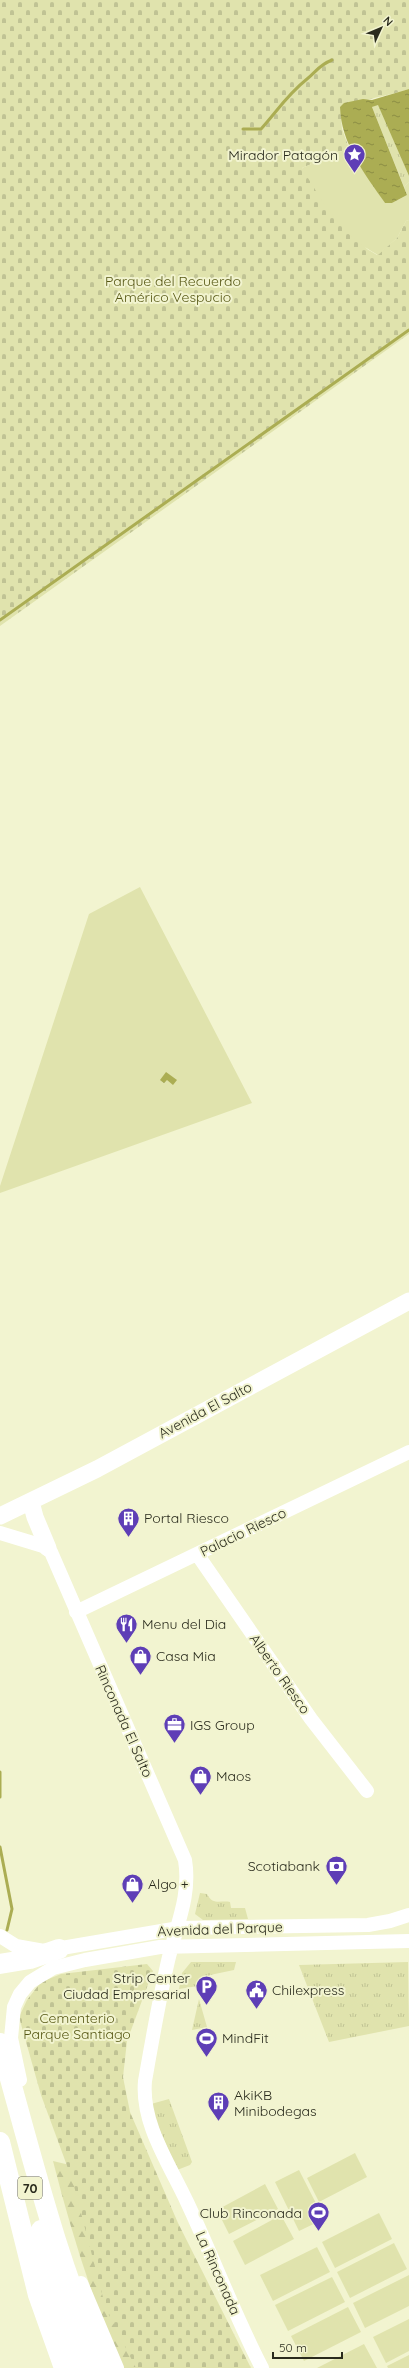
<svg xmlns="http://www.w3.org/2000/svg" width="409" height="2368" font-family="Quicksand,sans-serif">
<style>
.grass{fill:url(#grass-tufts)}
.forest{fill:url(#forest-firs)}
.cemetery{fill:url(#cemetery-stones)}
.green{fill:#e0e3ad}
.water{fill:url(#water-ripples)}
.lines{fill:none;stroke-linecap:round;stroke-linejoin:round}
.stream{stroke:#abad53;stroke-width:3}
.minor{stroke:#fff;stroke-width:14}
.major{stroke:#fff;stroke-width:17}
.highway{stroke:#fff;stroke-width:20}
.labels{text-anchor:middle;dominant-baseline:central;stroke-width:4;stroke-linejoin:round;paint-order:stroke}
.shield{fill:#f2f4d0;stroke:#666753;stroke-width:1}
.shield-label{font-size:13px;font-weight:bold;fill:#2a2b1d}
.poi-label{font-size:14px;fill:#2a2b1d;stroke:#f2f4d0;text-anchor:start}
.park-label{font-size:14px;fill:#575815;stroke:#f2f4d0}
.street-label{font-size:14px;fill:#2a2b1d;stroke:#f2f4d0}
</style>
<defs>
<pattern id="grass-tufts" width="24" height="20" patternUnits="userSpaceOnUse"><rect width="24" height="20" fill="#e0e3ad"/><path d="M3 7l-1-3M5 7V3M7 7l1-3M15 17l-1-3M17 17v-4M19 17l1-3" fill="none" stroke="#c0c394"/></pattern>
<pattern id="forest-firs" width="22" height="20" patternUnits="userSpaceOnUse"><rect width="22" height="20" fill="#e0e3ad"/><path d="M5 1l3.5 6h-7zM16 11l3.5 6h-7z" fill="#c0c394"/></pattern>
<pattern id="cemetery-stones" width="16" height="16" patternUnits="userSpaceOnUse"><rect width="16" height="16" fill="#e0e3ad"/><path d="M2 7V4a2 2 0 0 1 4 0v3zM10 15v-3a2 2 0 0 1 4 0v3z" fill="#c0c394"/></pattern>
<pattern id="water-ripples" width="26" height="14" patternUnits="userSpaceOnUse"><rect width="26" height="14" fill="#abad53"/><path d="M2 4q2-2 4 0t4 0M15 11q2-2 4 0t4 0" fill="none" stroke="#8b8d44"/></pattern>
</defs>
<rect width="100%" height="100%" fill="#f2f4d0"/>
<!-- grass -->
<path class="grass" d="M378,104l31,72v6l-5,5 -32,-80z
M200,1893l7,1c6,12 14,6 23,8l1,6h14l3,11 -45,1 -8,-6z
M191,1962h45l-2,8 -24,5 -12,11 -19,3 3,-16z
M408,1962l1,64 -80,16 -30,-77z
M199,1999l8,28 -15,3z
M169,2099l23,63 -2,3 -13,5 -22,-51 -4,-15z"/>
<!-- forest -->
<path class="forest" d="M53,2161l29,7 69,200h-30c-28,-67 -50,-136 -68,-207z"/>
<!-- cemetery -->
<path class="cemetery" d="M0,0h409v89c-24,8 -46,10 -69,18l2,22 7,19 -47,20 65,81 10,6 20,-17 9,-17 3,-1v114l-409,292z
M147,1964l6,7 -26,70 -4,36 7,35 48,111 73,145h-115l-30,-59 -33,-127 -32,-87 -22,-78 8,-17 14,-18 20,-8z"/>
<!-- green -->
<path class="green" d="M349,148l36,55h7l15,-8 -3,-8 5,-5v38l-3,1 -9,17 -19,17c-37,-20 -55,-52 -76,-87z
M140,887l112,216 -252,90v-7l89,-272z
M355,2153l12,24 -48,25 -12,-24z
M299,2170l25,49 -25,12 -24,-49z
M265,2184l13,25 -49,25 -12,-24z
M379,2213l13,26 -57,29 -13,-26z
M281,2215l13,24 -49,26 -12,-24z
M394,2243l13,26 -57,29 -13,-26z
M317,2247l13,25 -57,29 -13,-26z
M409,2275v31l-44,22 -12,-25z
M332,2277l13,25 -57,29 -13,-26z
M348,2307l13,25 -57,29 -13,-25z
M409,2319v32l-23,12 -13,-26z
M364,2344l13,24h-60z
M409,2355v13h-21l-1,-2z"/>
<!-- water -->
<path class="water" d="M409,89v87l-31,-71 -6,2 35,88 -15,8h-7c-21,-30 -44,-60 -45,-96l4,-4 19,-4 9,1z
M166,1072l11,8 -4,5 -6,-5 -3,3 -4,-3z"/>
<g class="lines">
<!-- stream -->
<path class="stream" d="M243,129h18c17,-19 26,-34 46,-50 10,-8 12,-14 25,-19
M0,620l409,-290
M0,1772v25
M0,1847l12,62 -5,21"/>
<!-- minor -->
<path class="minor" d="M0,1533l43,13 8,6 134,308c6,36 -9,66 -17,101 -9,39 -16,80 -23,120 -4,43 25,84 42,121 26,55 47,112 75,166
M197,1554l114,165 56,72
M76,1612l333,-160
M0,1936l16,10 28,5 135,-23 189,-3 22,-4 19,-6
M20,2080l-9,-42 3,-31 6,-13 10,-12 23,-14 32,-8 75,-13 249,-6
M81,2283l36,85"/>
<!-- major -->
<path class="major" d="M31,1502l4,15 13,31
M0,1516l97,-47 312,-168"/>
<!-- highway -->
<path class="highway" d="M0,1964l30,-5 29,-10
M0,2043c31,109 57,221 104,325
M0,2142l38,153 26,73
M41,2230l17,74 25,64"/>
</g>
<!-- icons -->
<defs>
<symbol id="sight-pin" viewBox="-11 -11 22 30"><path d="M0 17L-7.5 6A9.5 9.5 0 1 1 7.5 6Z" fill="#5e3eb6" stroke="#f2f4d0"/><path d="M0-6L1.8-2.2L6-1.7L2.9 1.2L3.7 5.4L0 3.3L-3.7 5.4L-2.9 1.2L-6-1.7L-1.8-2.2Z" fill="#fff"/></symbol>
<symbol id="building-pin" viewBox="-11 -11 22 30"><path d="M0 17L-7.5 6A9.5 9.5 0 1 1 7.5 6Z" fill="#5e3eb6" stroke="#f2f4d0"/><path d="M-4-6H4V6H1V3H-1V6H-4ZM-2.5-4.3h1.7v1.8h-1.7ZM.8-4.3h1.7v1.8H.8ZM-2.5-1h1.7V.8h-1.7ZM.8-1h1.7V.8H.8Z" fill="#fff"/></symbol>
<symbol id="restaurant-pin" viewBox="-11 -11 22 30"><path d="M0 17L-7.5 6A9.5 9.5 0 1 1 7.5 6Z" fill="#5e3eb6" stroke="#f2f4d0"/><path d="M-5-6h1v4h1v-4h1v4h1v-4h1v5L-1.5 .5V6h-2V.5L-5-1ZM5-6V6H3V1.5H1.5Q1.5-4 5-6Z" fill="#fff"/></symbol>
<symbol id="shop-pin" viewBox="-11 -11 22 30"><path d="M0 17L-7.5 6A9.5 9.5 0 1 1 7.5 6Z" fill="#5e3eb6" stroke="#f2f4d0"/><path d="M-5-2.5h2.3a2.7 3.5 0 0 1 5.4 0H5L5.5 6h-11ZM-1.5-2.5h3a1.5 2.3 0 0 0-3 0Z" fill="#fff"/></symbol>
<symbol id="office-pin" viewBox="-11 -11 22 30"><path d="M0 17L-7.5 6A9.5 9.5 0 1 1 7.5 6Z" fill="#5e3eb6" stroke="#f2f4d0"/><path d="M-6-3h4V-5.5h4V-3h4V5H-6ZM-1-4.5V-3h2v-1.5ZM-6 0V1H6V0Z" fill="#fff"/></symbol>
<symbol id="bank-pin" viewBox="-11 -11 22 30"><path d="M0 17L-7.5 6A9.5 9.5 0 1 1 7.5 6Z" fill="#5e3eb6" stroke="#f2f4d0"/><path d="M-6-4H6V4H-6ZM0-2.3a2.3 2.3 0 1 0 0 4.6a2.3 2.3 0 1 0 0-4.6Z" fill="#fff"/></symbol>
<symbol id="parking-pin" viewBox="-11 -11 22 30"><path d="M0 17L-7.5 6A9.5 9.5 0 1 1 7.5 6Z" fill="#5e3eb6" stroke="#f2f4d0"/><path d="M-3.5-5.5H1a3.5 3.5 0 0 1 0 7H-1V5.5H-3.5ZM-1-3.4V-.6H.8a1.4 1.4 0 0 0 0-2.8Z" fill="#fff"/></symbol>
<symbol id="civic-pin" viewBox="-11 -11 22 30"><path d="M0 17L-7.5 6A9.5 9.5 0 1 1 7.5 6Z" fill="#5e3eb6" stroke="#f2f4d0"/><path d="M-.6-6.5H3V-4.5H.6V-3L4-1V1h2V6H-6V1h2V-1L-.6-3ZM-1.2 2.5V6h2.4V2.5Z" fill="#fff"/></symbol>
<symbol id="stadium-pin" viewBox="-11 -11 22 30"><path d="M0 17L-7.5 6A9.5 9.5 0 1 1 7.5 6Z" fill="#5e3eb6" stroke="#f2f4d0"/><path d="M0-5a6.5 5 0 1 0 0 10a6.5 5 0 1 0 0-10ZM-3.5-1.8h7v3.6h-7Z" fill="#fff"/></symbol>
</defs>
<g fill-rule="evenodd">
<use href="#sight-pin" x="342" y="142" width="25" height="34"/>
<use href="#building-pin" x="116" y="1506" width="25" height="34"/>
<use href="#restaurant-pin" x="114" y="1612" width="25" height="34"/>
<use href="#shop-pin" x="128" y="1644" width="25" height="34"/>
<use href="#office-pin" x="162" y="1712" width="25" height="34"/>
<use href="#shop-pin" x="188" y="1764" width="25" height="34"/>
<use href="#bank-pin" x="324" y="1854" width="25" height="34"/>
<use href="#shop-pin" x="120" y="1872" width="25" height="34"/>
<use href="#parking-pin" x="194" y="1974" width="25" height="34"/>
<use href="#civic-pin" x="244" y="1978" width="25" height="34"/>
<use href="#stadium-pin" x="194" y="2026" width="25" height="34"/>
<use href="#building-pin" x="206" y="2090" width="25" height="34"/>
<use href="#stadium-pin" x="306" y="2200" width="25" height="34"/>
</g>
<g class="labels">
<!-- shield labels -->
<rect class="shield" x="18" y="2177" width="24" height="22" rx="3"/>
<g class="shield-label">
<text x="30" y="2188">70</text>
</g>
<!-- poi labels -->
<g class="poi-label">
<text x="338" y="155" text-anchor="end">Mirador Patagón</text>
<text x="144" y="1518">Portal Riesco</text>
<text x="142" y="1624">Menu del Dia</text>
<text x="156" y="1656">Casa Mia</text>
<text x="190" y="1725">IGS Group</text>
<text x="216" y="1776">Maos</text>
<text x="320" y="1866" text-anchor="end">Scotiabank</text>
<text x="148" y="1884">Algo +</text>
<text x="190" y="1978" text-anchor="end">Strip Center<tspan x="190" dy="16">Ciudad Empresarial</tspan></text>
<text x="272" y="1990">Chilexpress</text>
<text x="222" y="2038">MindFit</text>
<text x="234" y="2095">AkiKB<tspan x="234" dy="16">Minibodegas</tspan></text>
<text x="302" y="2213" text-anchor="end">Club Rinconada</text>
</g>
<!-- park labels -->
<g class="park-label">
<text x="173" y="281">Parque del Recuerdo<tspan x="173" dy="16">Américo Vespucio</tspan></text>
<text x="77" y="2018">Cementerio<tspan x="77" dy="16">Parque Santiago</tspan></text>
</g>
<!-- street labels -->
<g class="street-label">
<text transform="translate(205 1410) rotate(-28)">Avenida El Salto</text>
<text transform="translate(243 1532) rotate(-26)">Palacio Riesco</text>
<text transform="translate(280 1674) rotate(55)">Alberto Riesco</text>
<text transform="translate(124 1721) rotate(66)">Rinconada El Salto</text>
<text transform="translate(220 1929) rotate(-2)">Avenida del Parque</text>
<text transform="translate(218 2273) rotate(66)">La Rinconada</text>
</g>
</g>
<!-- north arrow -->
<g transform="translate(381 28) rotate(46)" stroke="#f2f4d0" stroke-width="3" paint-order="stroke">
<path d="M0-3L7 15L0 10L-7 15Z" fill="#2a2b1d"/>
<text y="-6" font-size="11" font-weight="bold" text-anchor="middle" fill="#2a2b1d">N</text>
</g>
<!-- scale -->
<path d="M273 2352v6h69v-6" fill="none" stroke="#2a2b1d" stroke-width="2"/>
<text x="279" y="2352" font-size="12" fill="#2a2b1d" stroke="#f2f4d0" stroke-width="3" paint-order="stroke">50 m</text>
</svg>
